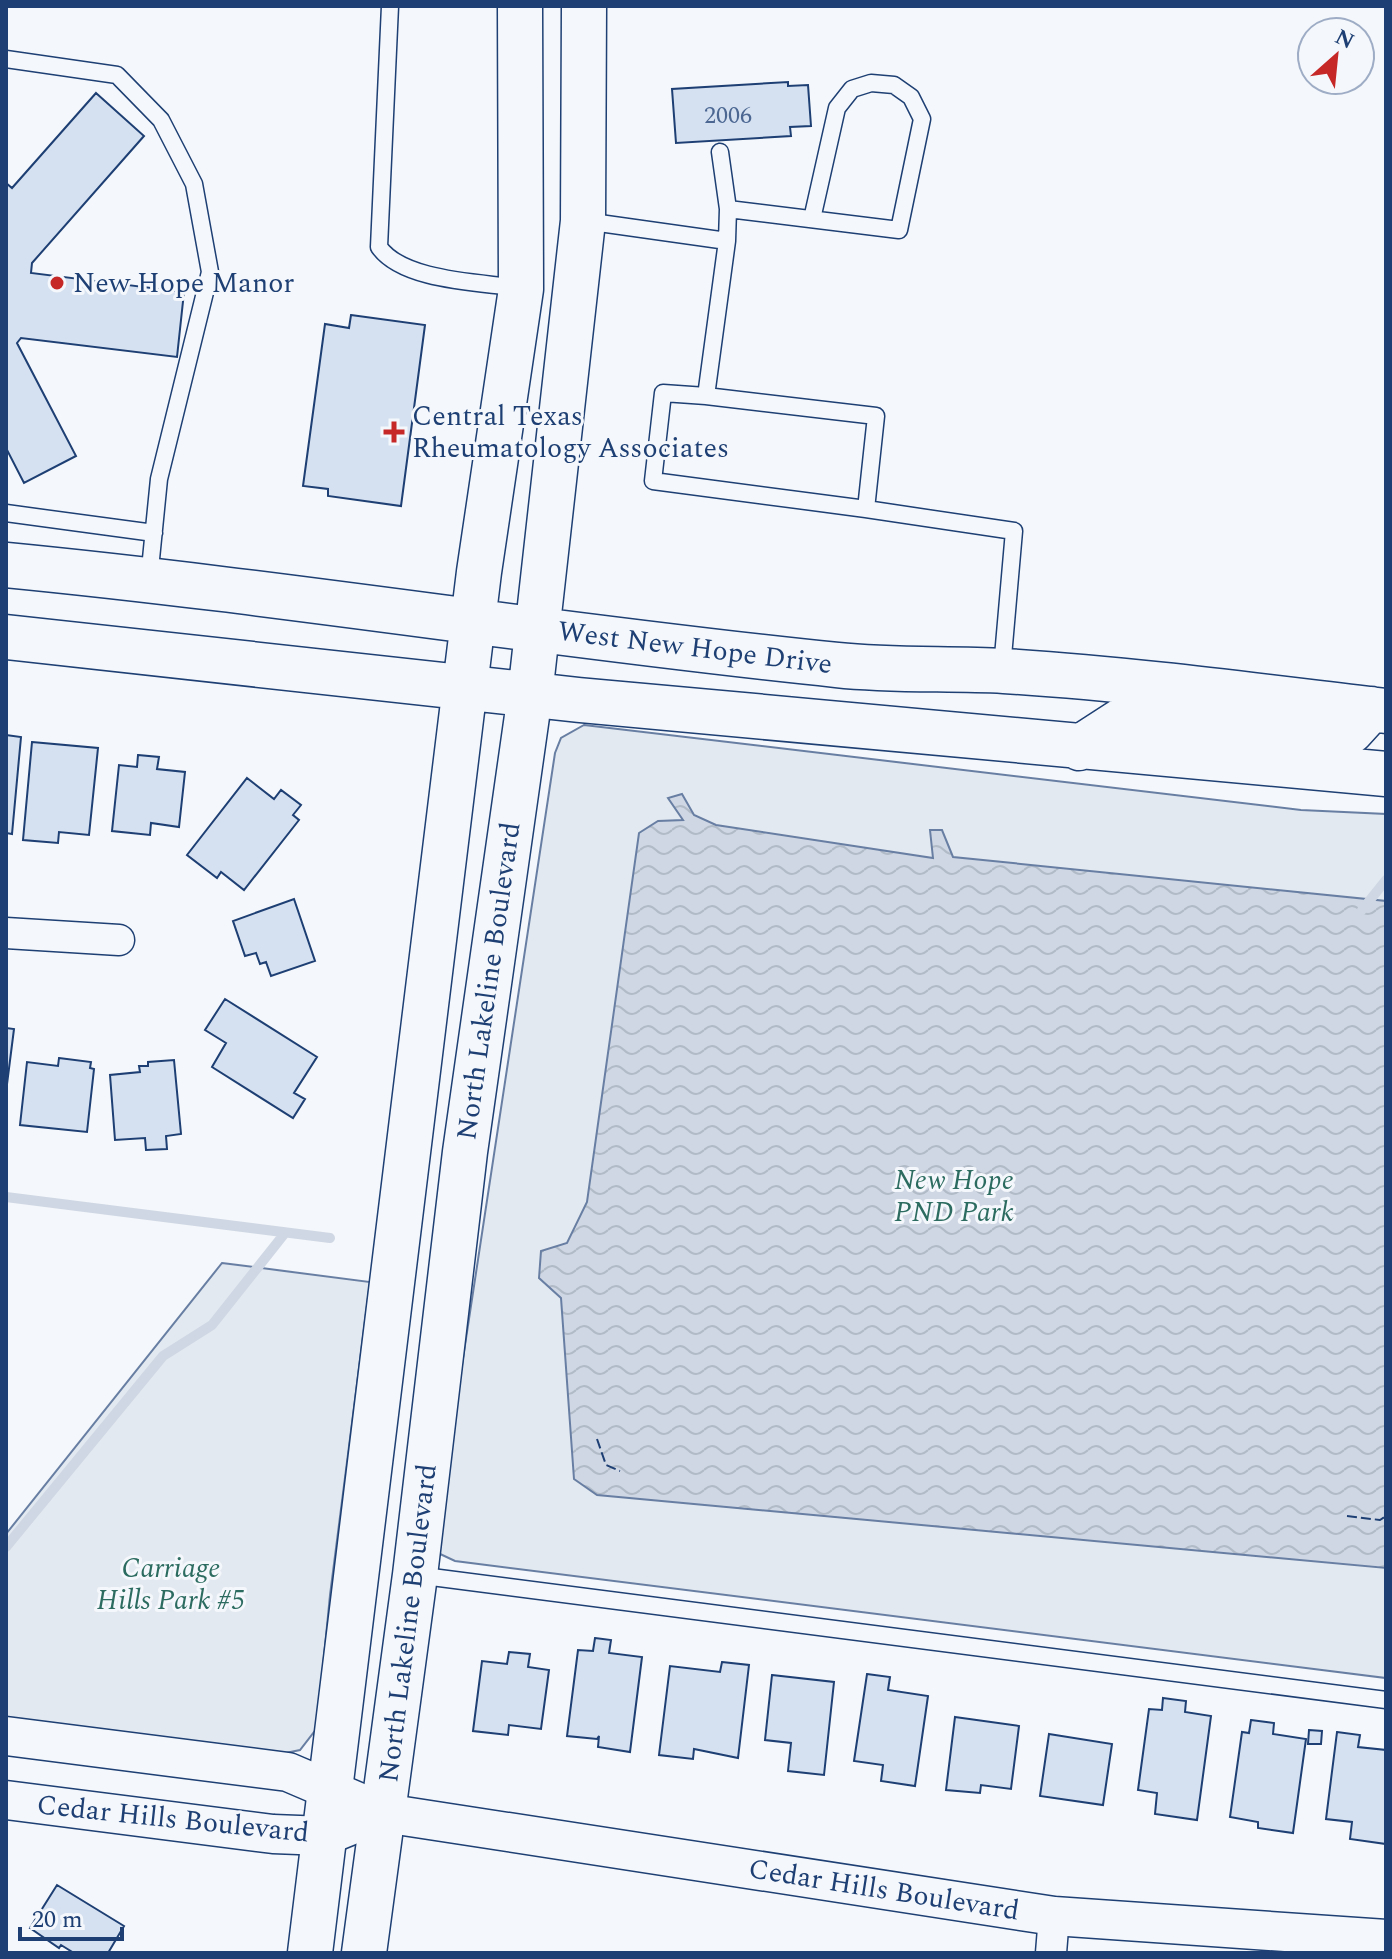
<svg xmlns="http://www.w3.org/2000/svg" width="1392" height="1959" font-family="Spectral,serif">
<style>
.green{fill:#e3e9f0;stroke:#687fa3;stroke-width:2}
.water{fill:url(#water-waves);stroke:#687fa3;stroke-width:2}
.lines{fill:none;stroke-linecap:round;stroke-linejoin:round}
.stream{stroke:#cfd7e4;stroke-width:10}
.building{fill:#d5e0f0;stroke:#1d3f73;stroke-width:2}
.service-casing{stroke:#1d3f73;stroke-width:19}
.minor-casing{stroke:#1d3f73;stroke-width:33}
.tertiary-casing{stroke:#1d3f73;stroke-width:41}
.secondary-casing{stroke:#1d3f73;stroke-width:47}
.service{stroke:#f4f7fb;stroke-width:16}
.minor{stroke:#f4f7fb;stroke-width:30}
.tertiary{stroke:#f4f7fb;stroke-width:38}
.secondary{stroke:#f4f7fb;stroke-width:44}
.fence{stroke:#1d3f73;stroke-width:2;stroke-dasharray:10 4;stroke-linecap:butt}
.poi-dot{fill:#c62828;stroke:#f4f7fb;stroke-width:3}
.labels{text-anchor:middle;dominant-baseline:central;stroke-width:6;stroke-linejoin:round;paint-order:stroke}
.number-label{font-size:24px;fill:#4b6792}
.poi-label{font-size:28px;fill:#1d3f73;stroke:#f4f7fb;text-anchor:start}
.street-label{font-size:28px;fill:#1d3f73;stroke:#f4f7fb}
.park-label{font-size:28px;font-style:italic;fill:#2c6c60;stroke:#f4f7fb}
</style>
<defs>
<pattern id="water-waves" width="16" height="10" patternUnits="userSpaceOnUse" patternTransform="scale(2)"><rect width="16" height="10" fill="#cfd7e4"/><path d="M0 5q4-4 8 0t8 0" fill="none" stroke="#b1bac7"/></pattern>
</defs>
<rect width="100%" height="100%" fill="#f4f7fb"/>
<!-- green -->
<path class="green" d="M584,725l717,85 85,4v864l-931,-117 -17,-8 -2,-17 119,-783 6,-15z
M222,1263l148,19 -40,313 -13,133 -17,22 -29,6 -265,-30v-192z"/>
<!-- water -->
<path class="water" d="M682,794l12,21 22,10 217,33 -3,-28h12l11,27 433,44v667l-789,-73 -23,-16 -13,-181 -22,-20 2,-27 26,-8 20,-41 52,-369 19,-12 25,-1 -15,-22z"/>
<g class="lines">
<!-- stream -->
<path class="stream" d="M1362,910l24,-30
M6,1197l324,41
M6,1547l157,-191 49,-31 73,-92"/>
</g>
<!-- building -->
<path class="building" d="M788,82v4l20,-1 3,41 -21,1 1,9 -115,7 -4,-54z
M96,93l48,43 -112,127 -1,10 153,19 -7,65 -156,-19 -4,5 59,113 -52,27 -18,-35v-265l6,5z
M351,315l74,10 -24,181 -73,-10v-7l-25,-3 22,-162 24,4z
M6,735l15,2 -9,97 -6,-1z
M32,742l66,6 -9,87 -30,-3 -1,11 -35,-3z
M138,755l21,2 -2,12 28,3 -6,55 -28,-4 -1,12 -38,-4 7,-66 18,2z
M247,778l27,21 7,-9 20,15 -8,10 6,5 -55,70 -23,-18 -4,6 -30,-23z
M294,899l21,62 -44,15 -5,-14 -6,2 -4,-11 -11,3 -12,-35z
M225,999l92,58 -23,36 11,6 -12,19 -81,-51 14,-24 -21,-13z
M6,1028l8,1 -8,63z
M59,1058l32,4 -1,6 4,1 -7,63 -67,-7 7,-63 31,4z
M174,1060l7,74 -15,2 1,13 -21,1 -1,-12 -30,2 -5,-65 30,-3 -1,-6h9v-4z
M595,1638l16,2 -2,13 33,4 -12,95 -32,-5 1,-11 -2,3 -30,-3 11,-86 15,1z
M509,1652l21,2 -2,13 21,3 -8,59 -32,-4 -1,10 -35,-4 9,-70 25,3z
M722,1662l27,3 -11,93 -44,-9 -1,10 -34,-4 11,-89 50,6z
M867,1674l23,3 -2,13 40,6 -13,90 -34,-5 2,-16 -29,-4z
M772,1675l62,7 -10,93 -36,-4 3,-28 -26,-3z
M1163,1698l23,3 -1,11 26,4 -14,104 -42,-6 2,-21 -19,-3 11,-81 13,1z
M955,1717l64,9 -8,63 -30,-4 -1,8 -34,-3z
M1251,1720l23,3 -1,11 33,5 -13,94 -35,-5v-6l-28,-5 12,-85 7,1z
M1309,1730l13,1 -1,13h-13z
M1337,1732l23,3 -2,12 28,3v94l-36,-5 2,-17 -26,-3z
M1049,1734l63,10 -9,61 -63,-9z
M57,1885l67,41 -16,27h-34l-13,-8 -2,3 -29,-20z"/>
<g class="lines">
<defs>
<path id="service" d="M390,6l-11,241c24,34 100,35 139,41
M6,59l111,16 44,45 33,64 16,88 -51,207 -10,100
M720,152l8,57 -1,32
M728,209l171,21 23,-111 -11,-22 -17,-12 -23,-2 -19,6 -15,19 -25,111
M585,221l142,20 -21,155 170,20 -10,93 148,22 -12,137
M706,396l-43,-3 -10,88 213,28
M6,513l148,20
M416,1575l970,125"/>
<path id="minor" d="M6,933l113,7
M1051,1953l3,-37"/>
<path id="tertiary" d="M6,1736l282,36 96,41 670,103 332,23
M6,1800l267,34 52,2 27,-11"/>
<path id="secondary" d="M6,565c278,27 553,72 831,100 55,6 112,3 167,6 128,8 255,25 382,40
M6,637l573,63 807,74
M1079,748l48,-31 190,20 34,-6 20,-22
M310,1953l169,-1381 42,-283 -1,-283
M364,1953l51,-378 50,-423 65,-457 53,-474 1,-215"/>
</defs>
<!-- service casing -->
<use href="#service" class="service-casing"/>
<!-- minor casing -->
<use href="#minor" class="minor-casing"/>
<!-- tertiary casing -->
<use href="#tertiary" class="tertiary-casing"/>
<!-- secondary casing -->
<use href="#secondary" class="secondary-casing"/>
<!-- service -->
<use href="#service" class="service"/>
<!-- minor -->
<use href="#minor" class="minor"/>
<!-- tertiary -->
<use href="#tertiary" class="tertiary"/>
<!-- secondary -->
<use href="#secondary" class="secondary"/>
<!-- fence -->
<path class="fence" d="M597,1439l9,26 14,6
M1347,1516l33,4 6,-4"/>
</g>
<!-- markers -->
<g class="poi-dot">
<circle cx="57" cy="283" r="8"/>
<path d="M390 420h8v8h8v8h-8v8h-8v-8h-8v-8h8z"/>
</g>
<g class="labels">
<!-- number labels -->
<g class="number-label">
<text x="728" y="116">2006</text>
</g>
<!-- poi labels -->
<g class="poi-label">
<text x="73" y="283">New Hope Manor</text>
<text x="412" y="416">Central Texas<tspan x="412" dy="32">Rheumatology Associates</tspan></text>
</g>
<!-- street labels -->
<g class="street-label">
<text transform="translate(695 648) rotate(7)">West New Hope Drive</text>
<text transform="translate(489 981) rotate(-82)">North Lakeline Boulevard</text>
<text transform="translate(408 1623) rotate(-83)">North Lakeline Boulevard</text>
<text transform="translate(173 1819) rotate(6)">Cedar Hills Boulevard</text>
<text transform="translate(884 1890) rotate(9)">Cedar Hills Boulevard</text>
</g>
<!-- park labels -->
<g class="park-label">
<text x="954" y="1180">New Hope<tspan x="954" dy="32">PND Park</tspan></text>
<text x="171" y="1568">Carriage<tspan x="171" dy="32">Hills Park #5</tspan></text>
</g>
</g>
<!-- border -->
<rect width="1392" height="1959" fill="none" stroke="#1d3f73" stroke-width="16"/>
<!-- north arrow -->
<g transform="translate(1336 56) rotate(27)"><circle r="38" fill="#f4f7fb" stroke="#9eadc5" stroke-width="2"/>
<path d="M0-6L14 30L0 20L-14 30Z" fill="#c62828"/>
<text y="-12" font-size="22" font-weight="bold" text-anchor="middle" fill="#1d3f73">N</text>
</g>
<!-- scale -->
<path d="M20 1927v12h102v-12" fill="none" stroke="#1d3f73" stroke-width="4"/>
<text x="32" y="1927" font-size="24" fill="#1d3f73" stroke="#f4f7fb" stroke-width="6" paint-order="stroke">20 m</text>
</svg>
